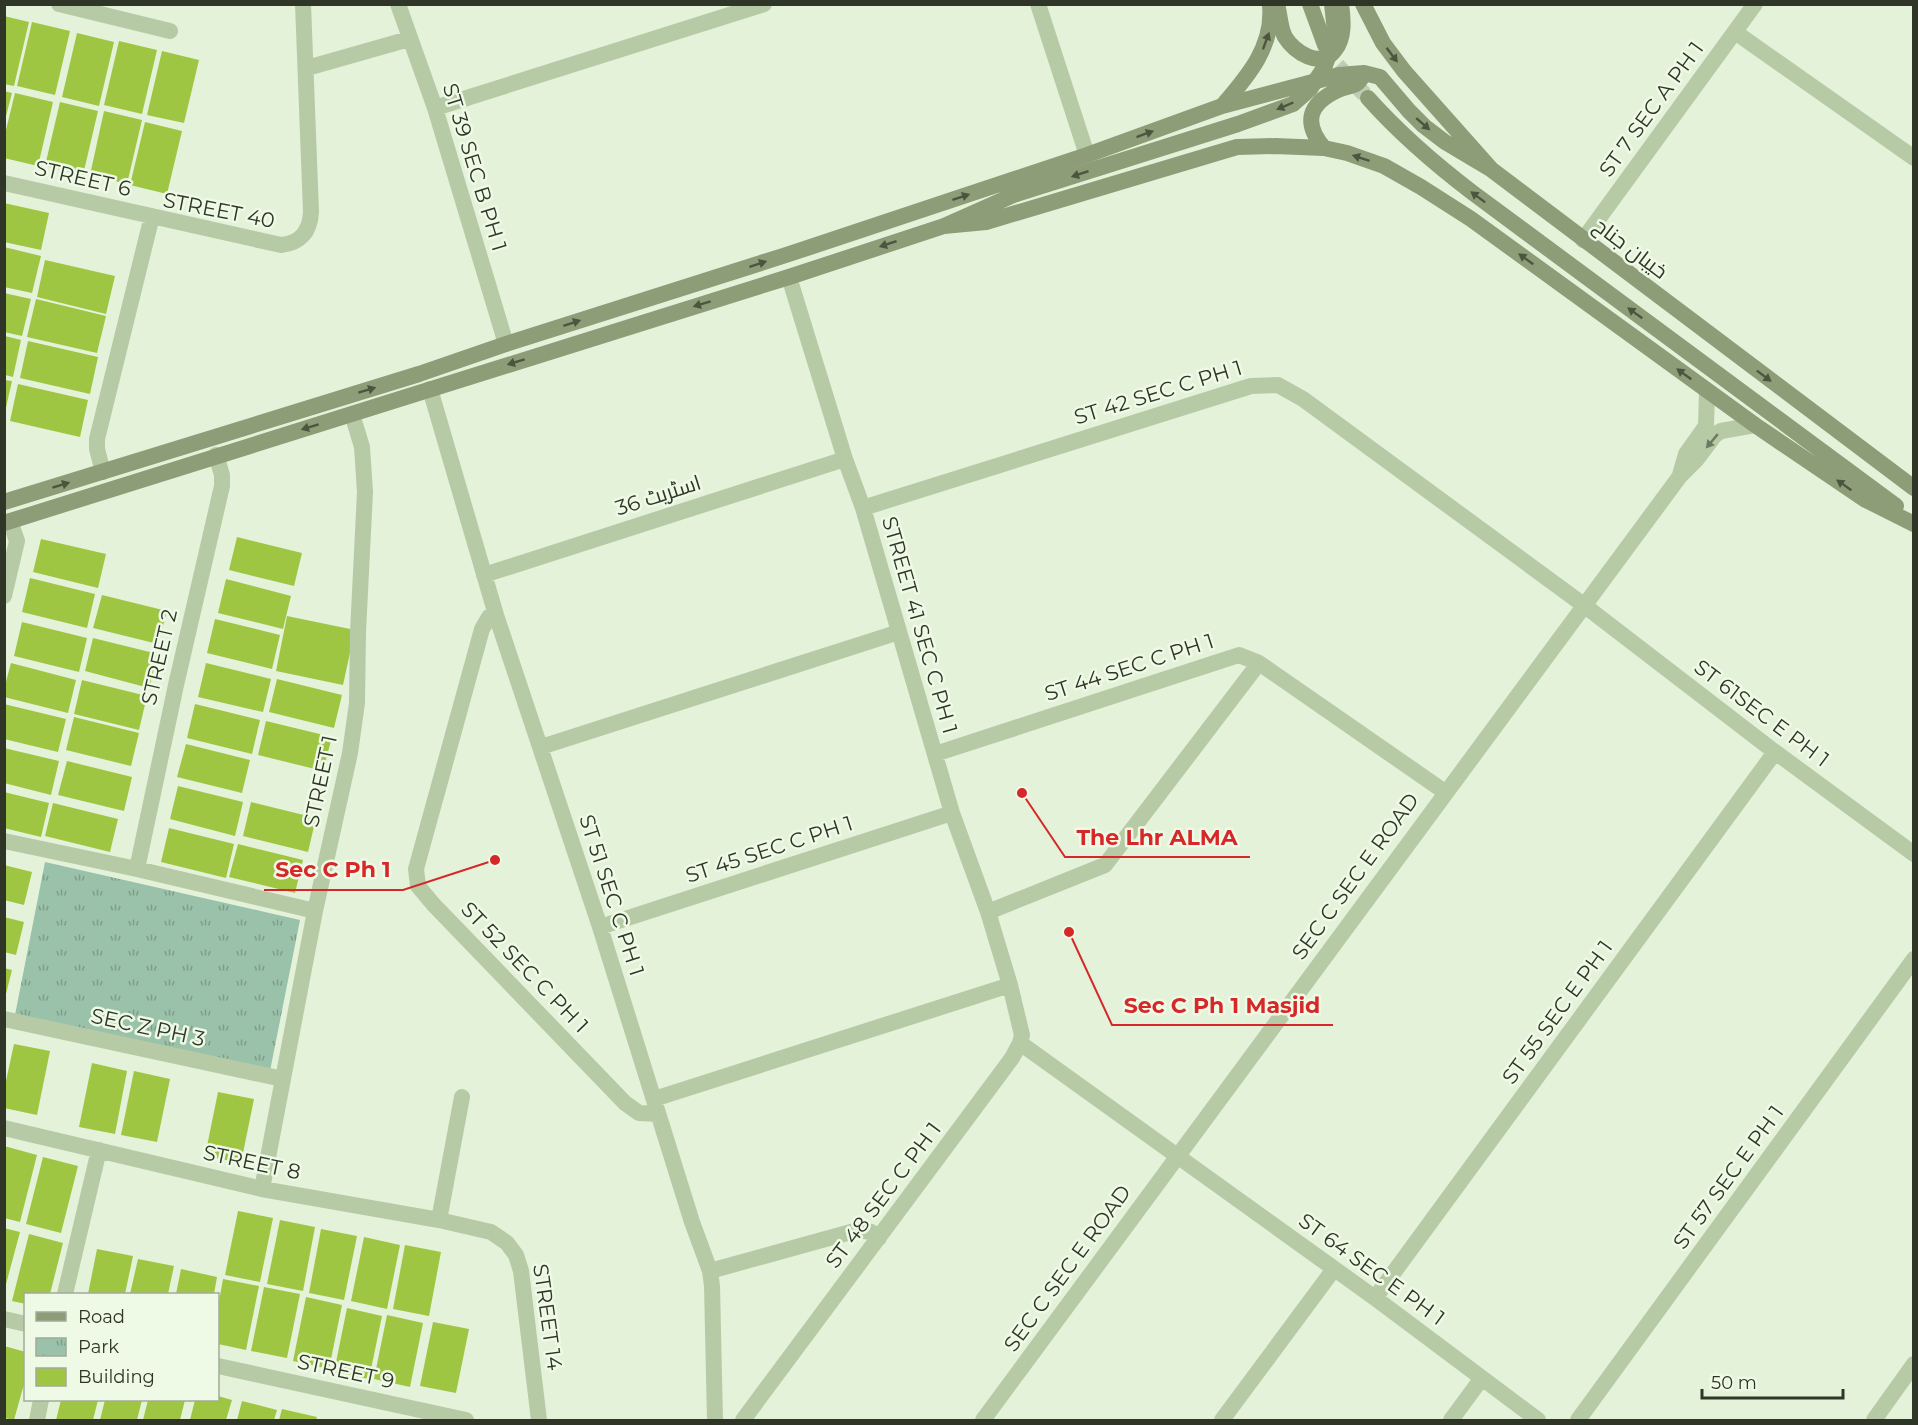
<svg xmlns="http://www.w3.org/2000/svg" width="1918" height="1425" font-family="Montserrat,Cairo,sans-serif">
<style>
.park{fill:url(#park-tufts)}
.building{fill:#9fc643}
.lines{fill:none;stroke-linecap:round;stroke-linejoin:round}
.secondary-tunnel{stroke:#c0ccb6;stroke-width:16;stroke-dasharray:16 8;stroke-linecap:butt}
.minor{stroke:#b7caa6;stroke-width:16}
.tertiary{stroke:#b7caa6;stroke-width:16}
.secondary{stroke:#8d9d77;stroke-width:16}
.secondary-bridge{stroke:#8d9d77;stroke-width:16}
.oneway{fill:#4c553f}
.oneway2{fill:#6d7960}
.labels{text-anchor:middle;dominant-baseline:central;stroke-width:5;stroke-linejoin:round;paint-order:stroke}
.street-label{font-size:21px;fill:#303627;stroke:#eef9e6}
.leader{fill:none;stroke:#d62828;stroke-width:2}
.callout-dot{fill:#d62828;stroke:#eef9e6;stroke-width:2}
.callout-label{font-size:22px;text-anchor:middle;font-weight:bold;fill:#d62828;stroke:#eef9e6;stroke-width:5;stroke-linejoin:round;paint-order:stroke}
</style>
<defs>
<pattern id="park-tufts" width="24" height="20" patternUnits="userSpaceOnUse" patternTransform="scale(1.5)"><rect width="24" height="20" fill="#9ac1a9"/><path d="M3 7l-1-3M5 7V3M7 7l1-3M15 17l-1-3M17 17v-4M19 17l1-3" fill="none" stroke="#7e9e8a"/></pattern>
</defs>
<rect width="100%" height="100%" fill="#e4f2da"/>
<!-- park -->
<path class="park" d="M45,862l255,58 -30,151 -255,-56z"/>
<!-- building -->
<path class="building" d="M4,16l25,6 -15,64 -10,-2z
M32,22l38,9 -15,64 -38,-9z
M77,33l37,9 -15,64 -37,-9z
M119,41l38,9 -15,64 -38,-9z
M162,51l37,9 -15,63 -37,-8z
M4,91l8,2 -7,27h-1z
M15,93l38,9 -15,64 -34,-8v-20z
M60,102l38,9 -15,64 -38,-9z
M104,111l38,9 -15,64 -37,-9z
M145,122l37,9 -15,63 -37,-9z
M4,203l45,10 -8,37 -37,-8z
M4,247l37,9 -9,37 -28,-6z
M45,260l70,16 -9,38 -69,-17z
M4,293l27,6 -9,37 -18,-4z
M36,299l70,17 -9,37 -70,-16z
M5,336l16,4 -8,37 -8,-2z
M28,341l70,16 -8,37 -70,-16z
M4,380l8,1 -7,31h-1z
M18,384l70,16 -8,37 -70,-16z
M237,537l65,16 -8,33 -65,-16z
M41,539l65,15 -8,34 -65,-16z
M30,578l65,16 -8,34 -65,-16z
M226,579l65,17 -8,33 -65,-16z
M102,595l65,16 -9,33 -65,-16z
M287,616l68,14 -12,55 -67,-14z
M215,619l65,16 -8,34 -65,-16z
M22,622l65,16 -8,34 -65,-16z
M93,638l65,16 -9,34 -64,-17z
M11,663l65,17 -8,33 -64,-16v-8z
M206,663l65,16 -8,33 -65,-15z
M277,679l65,16 -8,33 -65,-16z
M82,680l65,16 -8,34 -65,-16z
M4,704l62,15 -8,33 -54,-13z
M195,704l65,16 -8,34 -65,-16z
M74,717l65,16 -8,33 -65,-16z
M266,721l66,16 -9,34 -65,-16z
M186,744l64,16 -8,33 -65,-16z
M4,748l55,13 -8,34 -47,-12z
M67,761l65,16 -8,34 -66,-16z
M178,786l65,16 -8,34 -65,-17z
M4,792l45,11 -8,34 -37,-9z
M251,802l65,16 -8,34 -65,-16z
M53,803l65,16 -8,33 -65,-16z
M169,828l65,16 -8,34 -65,-16z
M238,844l65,16 -8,33 -66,-16z
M4,865l28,7 -8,33 -20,-5z
M4,917l20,5 -8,33 -12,-3z
M4,968l8,2 -7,28h-1z
M14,1044l36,7 -13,64 -33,-7v-18z
M92,1063l35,8 -12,63 -36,-7z
M134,1071l36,8 -13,63 -36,-7z
M218,1092l36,7 -13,64 -36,-7z
M4,1146l33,9 -17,67 -16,-4z
M43,1157l35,9 -17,67 -35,-9z
M238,1211l35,7 -13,64 -35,-7z
M280,1220l35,7 -12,64 -36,-7z
M4,1228l16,4 -15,56h-1z
M321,1229l36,7 -13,64 -35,-7z
M29,1234l34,9 -13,51h-24v10l-14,-3z
M364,1237l36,8 -13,64 -36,-8z
M405,1245l36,7 -12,64 -36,-7z
M97,1249l36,7 -8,38h-37z
M138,1259l36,7 -6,28h-38z
M181,1269l36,8 -3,17h-38z
M223,1279l36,7 -13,64 -28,-6v-37z
M264,1287l36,7 -13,64 -36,-7z
M306,1297l36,8 -13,64 -36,-8z
M347,1308l35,8 -13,63 -35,-7z
M387,1315l36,8 -13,64 -36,-8z
M433,1322l36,7 -13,64 -36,-7z
M4,1346l22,6v25l-12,43 -10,-2z
M218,1396l14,4 -6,20h-36l5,-20h23z
M61,1400h37l-5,20h-37z
M105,1400h37l-5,20h-37z
M148,1400h37l-5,20h-37z
M242,1401l35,9 -3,10h-37z
M282,1409l35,8 -1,3h-37z"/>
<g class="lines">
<!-- secondary-tunnel -->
<path class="secondary-tunnel" d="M1325,45l9,17 34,36"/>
<!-- minor -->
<path class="minor" d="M59,4l111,27
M398,4l37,104 71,236
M1038,4l49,151
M1735,32l179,126
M307,68l102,-29
M435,108l329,-104
M4,183l277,62c20,-2 29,-14 30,-33l-8,-208
M1583,240l172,-236
M430,389l66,226 104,312 92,295 18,49 2,15 3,134
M103,472l-6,-23v-10l55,-223
M863,508l388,-122 27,-1 25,14 282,207 190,146 139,102
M484,575l361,-116
M4,596l13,-55 -7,-20
M496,615l-7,2 -7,12 -66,240 2,17 15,18 192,199 14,10 19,1
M541,747l358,-115
M935,754l304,-99 20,8 186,129
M4,841l133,28 178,42
M137,869l39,-184 46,-199v-11l-6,-20
M988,912l117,-47 154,-202
M600,927l352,-114
M4,1019l279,60
M1020,1043l355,255 163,122
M654,1099l356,-114
M4,1128l258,61 177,31 52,12 16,11 9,12 5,16 18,149
M262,1189l53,-278 35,-158 7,-50 1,-71 7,-140 -3,-45 -10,-33
M439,1220l23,-123
M710,1271l148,-41 13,2 8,6
M65,1294l34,-144
M1375,1298l400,-546
M4,1319l22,5
M218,1366l248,54
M37,1420l4,-20
M743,1420l269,-362 8,-15 2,-8 -12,-50 -22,-73 -36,-99 -89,-305 -18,-49 -56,-182
M1222,1420l112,-151
M1451,1420l31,-42
M1578,1420l336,-461
M1874,1420l40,-56"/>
<!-- tertiary -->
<path class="tertiary" d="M1680,475l6,-21 20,-28 1,-35
M983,1420l697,-944 17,-17 18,-24 6,-4 34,-6"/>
<!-- secondary -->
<path class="secondary" d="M1277,4c3,11 3,24 8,33 9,15 36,33 50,13 10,-12 8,-31 6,-46
M1310,4l15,41
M1363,4l20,39 21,28 88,99 422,318
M1368,98c32,36 67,66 105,95l423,313
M1223,105c25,-29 51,-59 47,-100
M1324,148c-21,-25 -16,-44 14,-58 6,-3 12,-3 18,-6 4,-2 6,-7 8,-11
M944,226l42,-4 251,-75 38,-1 49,2 23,5 37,13 37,21 50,32 284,206 109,74 50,25
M4,502l415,-128 87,-30 280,-89 301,-100 135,-49 117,-31 25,-2 16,4 29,34 15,15 21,16 47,28
M4,523l785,-246 155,-51 72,-32"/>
<!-- secondary-bridge -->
<path class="secondary-bridge" d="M1016,194l222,-70 55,-20 17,-15 14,-21 8,-21 3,-16 -3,-27"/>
</g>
<!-- one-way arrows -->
<defs><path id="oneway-solid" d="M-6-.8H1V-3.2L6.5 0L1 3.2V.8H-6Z" transform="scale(1.5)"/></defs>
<g class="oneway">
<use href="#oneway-solid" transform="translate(1266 41) rotate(-70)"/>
<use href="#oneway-solid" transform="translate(1392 55) rotate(53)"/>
<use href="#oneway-solid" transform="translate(1285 106) rotate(157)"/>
<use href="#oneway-solid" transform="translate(1423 124) rotate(41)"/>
<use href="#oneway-solid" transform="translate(1145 134) rotate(-20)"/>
<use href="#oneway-solid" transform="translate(1361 158) rotate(-162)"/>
<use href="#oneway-solid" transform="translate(1080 174) rotate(162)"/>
<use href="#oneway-solid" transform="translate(961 197) rotate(-18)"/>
<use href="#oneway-solid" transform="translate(1478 197) rotate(-143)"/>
<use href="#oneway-solid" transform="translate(888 244) rotate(162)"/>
<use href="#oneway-solid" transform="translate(1526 259) rotate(-144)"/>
<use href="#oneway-solid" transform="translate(758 264) rotate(-18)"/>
<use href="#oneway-solid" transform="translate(702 304) rotate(163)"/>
<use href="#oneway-solid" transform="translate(1635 313) rotate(-144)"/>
<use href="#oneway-solid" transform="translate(572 323) rotate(-18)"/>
<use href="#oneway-solid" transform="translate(516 362) rotate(163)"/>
<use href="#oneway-solid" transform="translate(1684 374) rotate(-144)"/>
<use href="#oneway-solid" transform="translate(1764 376) rotate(37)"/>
<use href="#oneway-solid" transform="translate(367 390) rotate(-17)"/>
<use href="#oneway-solid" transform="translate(310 427) rotate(163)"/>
<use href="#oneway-solid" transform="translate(61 485) rotate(-17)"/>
<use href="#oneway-solid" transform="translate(1844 485) rotate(-145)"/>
</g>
<use class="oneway2" href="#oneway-solid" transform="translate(1712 441) rotate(130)"/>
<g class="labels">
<!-- street labels -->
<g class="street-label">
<text transform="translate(1651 109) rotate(-54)">ST 7 SEC A PH 1</text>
<text transform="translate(475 167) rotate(73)">ST 39 SEC B PH 1</text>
<text transform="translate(83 178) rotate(13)">STREET 6</text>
<text transform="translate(219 210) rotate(11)">STREET 40</text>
<text transform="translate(1631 248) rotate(37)">خیبان جناح</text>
<text transform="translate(1158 392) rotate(-17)">ST 42 SEC C PH 1</text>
<text transform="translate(658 495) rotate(-18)">اسٹریٹ 36</text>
<text transform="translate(920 625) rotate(74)">STREET 41 SEC C PH 1</text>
<text transform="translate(159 657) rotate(-77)">STREET 2</text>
<text transform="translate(1129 667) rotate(-18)">ST 44 SEC C PH 1</text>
<text transform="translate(1762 713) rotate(37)">ST 61SEC E PH 1</text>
<text transform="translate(320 781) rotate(-78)">STREET 1</text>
<text transform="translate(769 849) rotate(-18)">ST 45 SEC C PH 1</text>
<text transform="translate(1355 876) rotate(-54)">SEC C SEC E ROAD</text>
<text transform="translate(612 895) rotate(72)">ST 51 SEC C PH 1</text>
<text transform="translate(525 967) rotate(46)">ST 52 SEC C PH 1</text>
<text transform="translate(1557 1012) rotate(-54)">ST 55 SEC E PH 1</text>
<text transform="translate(148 1027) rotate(12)">SEC Z PH 3</text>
<text transform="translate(252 1162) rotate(12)">STREET 8</text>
<text transform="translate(1728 1177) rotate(-54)">ST 57 SEC E PH 1</text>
<text transform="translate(883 1195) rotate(-53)">ST 48 SEC C PH 1</text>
<text transform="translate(1067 1268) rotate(-54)">SEC C SEC E ROAD</text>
<text transform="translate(1372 1269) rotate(36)">ST 64 SEC E PH 1</text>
<text transform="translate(548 1317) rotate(82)">STREET 14</text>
<text transform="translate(346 1371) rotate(12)">STREET 9</text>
</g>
</g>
<!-- callouts -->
<path class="leader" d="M1022 793L1065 857H1250M495 860L403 890H264M1069 932L1112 1025H1333"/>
<g class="callout-dot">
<circle cx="1022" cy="793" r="6"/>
<circle cx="495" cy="860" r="6"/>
<circle cx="1069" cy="932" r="6"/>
</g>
<g class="callout-label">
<text x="1157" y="845">The Lhr ALMA</text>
<text x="333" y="877">Sec C Ph 1</text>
<text x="1222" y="1013">Sec C Ph 1 Masjid</text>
</g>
<!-- border -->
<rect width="1918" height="1425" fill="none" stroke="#303627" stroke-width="12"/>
<!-- legend -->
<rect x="24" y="1293" width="195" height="108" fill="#eef9e6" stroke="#a2ab9a" stroke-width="1.5"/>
<rect x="36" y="1312" width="30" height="9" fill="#8d9d77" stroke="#a2ab9a" stroke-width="1.5"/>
<text x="78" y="1323" font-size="18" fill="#303627">Road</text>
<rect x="36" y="1338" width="30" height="18" fill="url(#park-tufts)" stroke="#a2ab9a" stroke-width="1.5"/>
<text x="78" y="1353" font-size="18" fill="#303627">Park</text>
<rect x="36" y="1368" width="30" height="18" fill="#9fc643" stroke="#a2ab9a" stroke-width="1.5"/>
<text x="78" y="1383" font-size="18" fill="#303627">Building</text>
<!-- scale -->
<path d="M1702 1389v9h141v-9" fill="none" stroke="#303627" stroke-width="3"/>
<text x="1711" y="1389" font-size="18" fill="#303627" stroke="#eef9e6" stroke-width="4.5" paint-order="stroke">50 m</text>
</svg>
